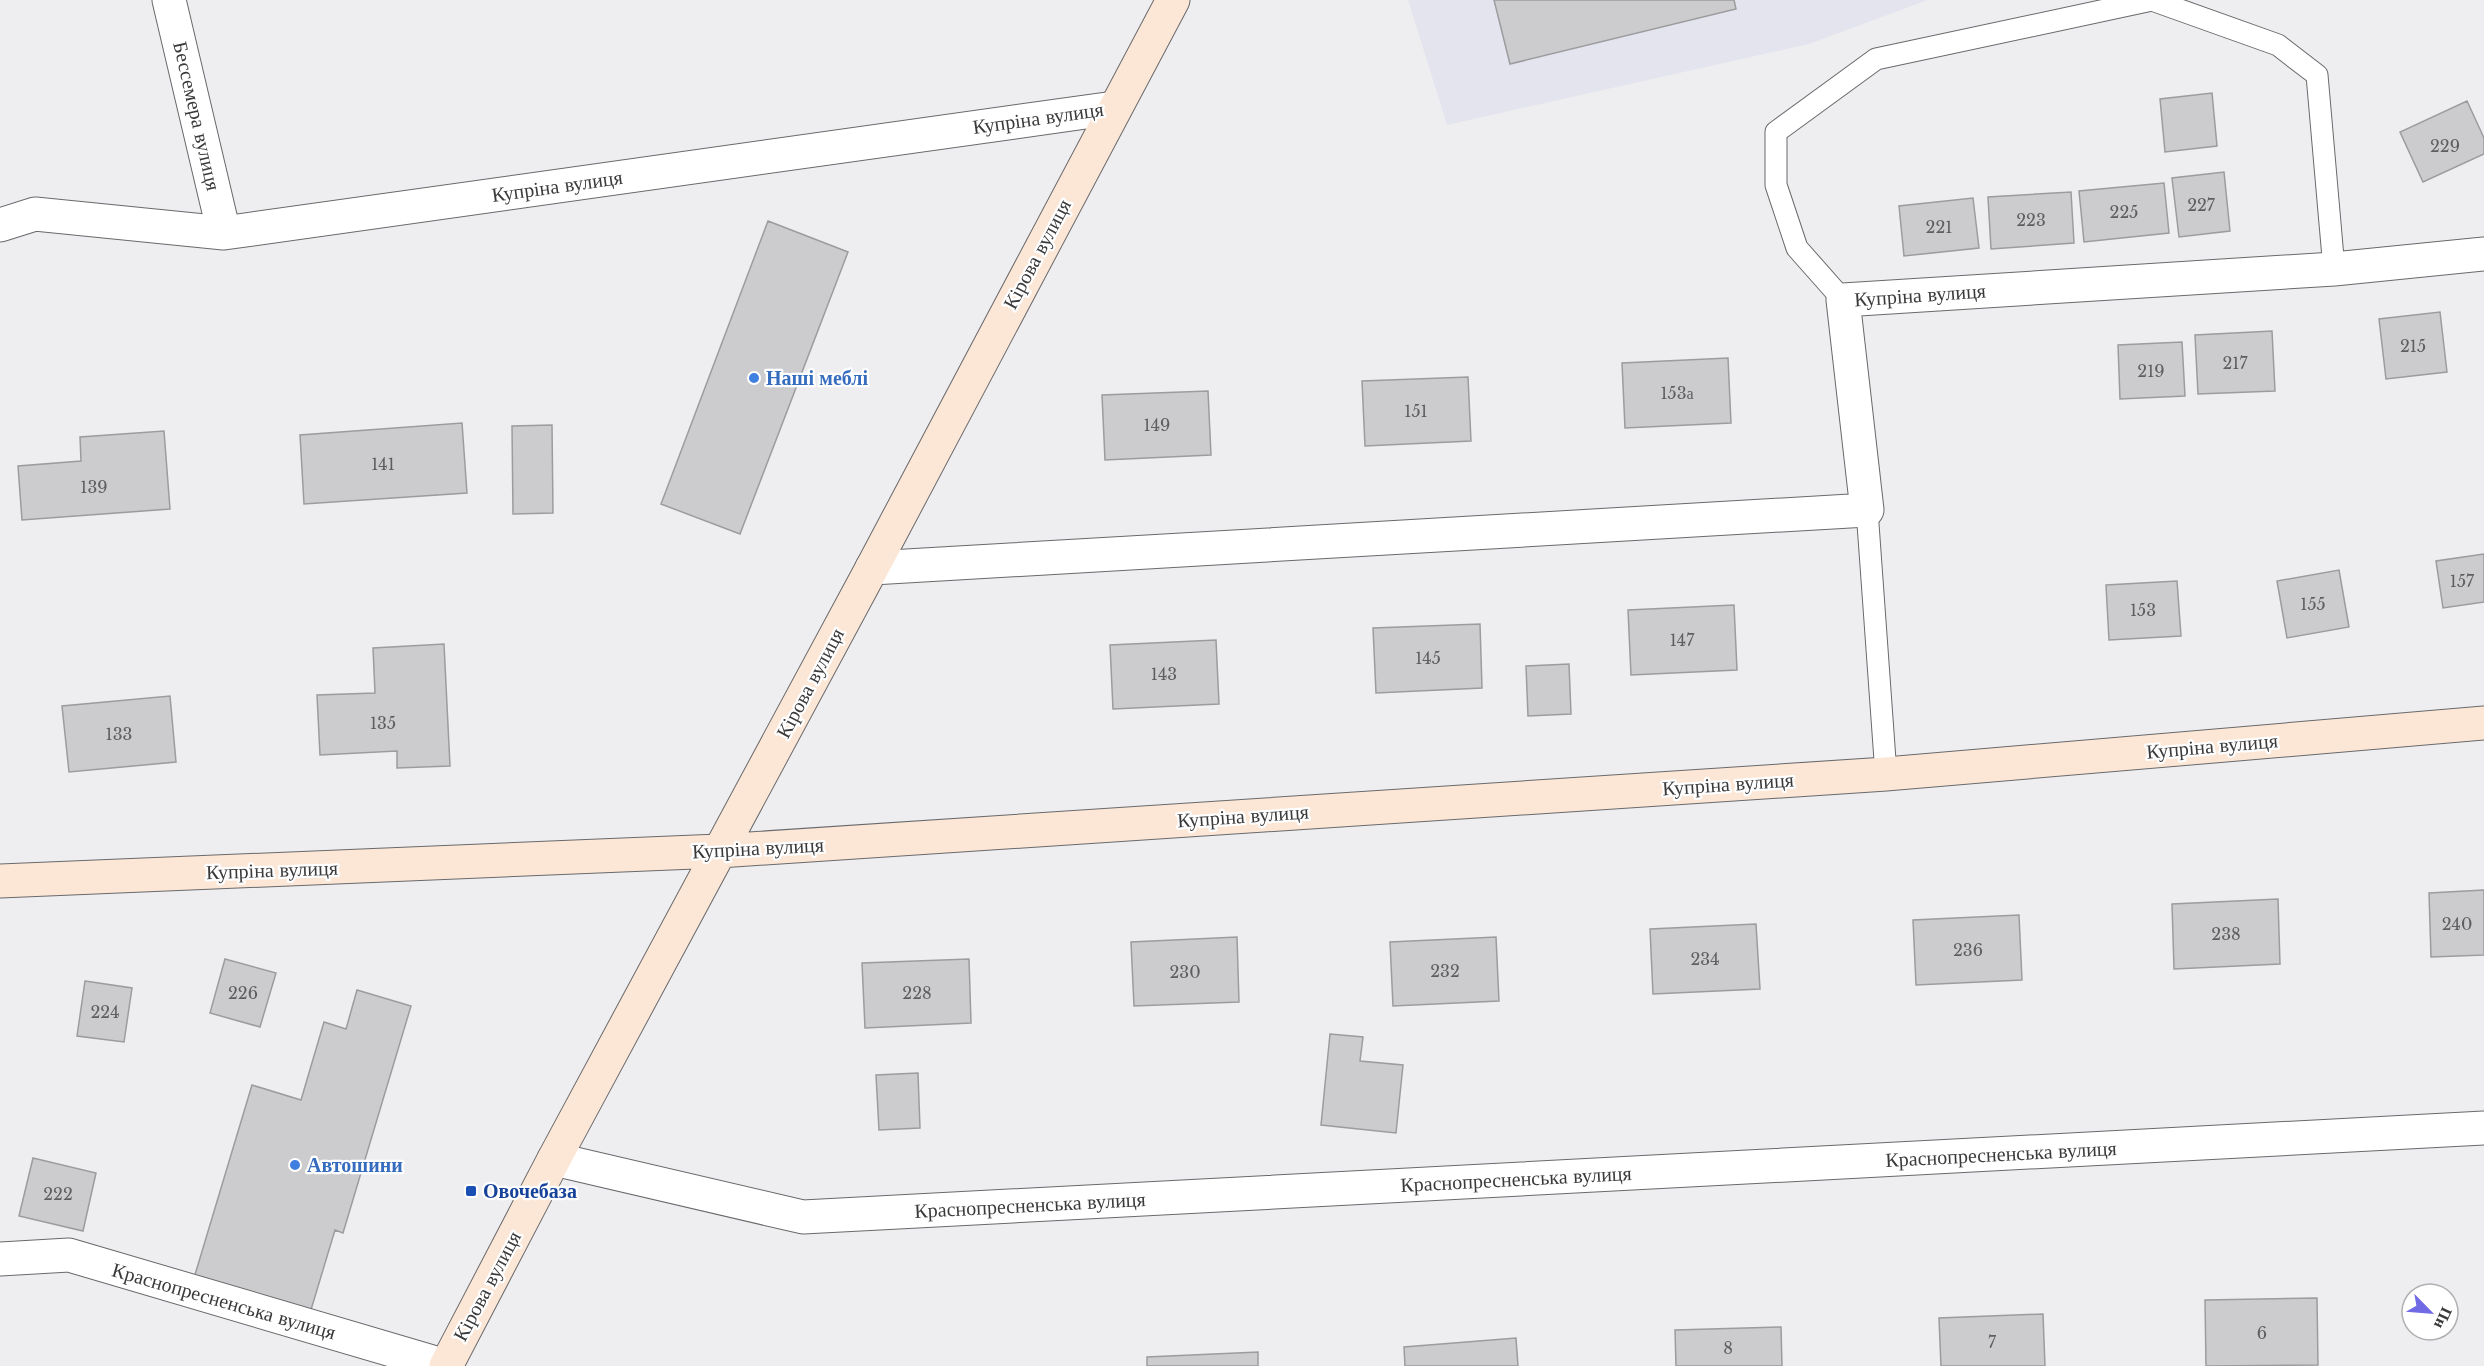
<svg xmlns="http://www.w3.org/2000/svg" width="2484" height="1366" font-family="'Libre Baskerville',serif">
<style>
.built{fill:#e4e4ef}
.building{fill:#cccccf;stroke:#9c9c9f;stroke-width:1.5}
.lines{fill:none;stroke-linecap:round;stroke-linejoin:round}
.lane-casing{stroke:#69696b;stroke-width:23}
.street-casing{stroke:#69696b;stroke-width:35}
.secondary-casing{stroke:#69696b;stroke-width:35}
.lane{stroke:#fff;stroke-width:21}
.street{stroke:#fff;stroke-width:33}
.secondary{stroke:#fce7d7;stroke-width:33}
.shop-dot{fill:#3f7fe0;stroke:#fff;stroke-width:2}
.transit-dot{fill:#1a4fb4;stroke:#fff;stroke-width:2}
.labels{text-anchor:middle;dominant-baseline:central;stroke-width:4.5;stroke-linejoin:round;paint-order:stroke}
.number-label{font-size:16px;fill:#5e5e60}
.street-label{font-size:20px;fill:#3a3a3b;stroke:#fff}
.shop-label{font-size:20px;font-weight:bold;fill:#366cbe;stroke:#fff;text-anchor:start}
.transit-label{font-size:20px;font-weight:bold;fill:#164399;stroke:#fff;text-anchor:start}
</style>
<rect width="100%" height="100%" fill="#eeeef1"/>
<!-- built -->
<path class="built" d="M1408,0h520l-119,44 -362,81z"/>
<!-- building -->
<path class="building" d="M1494,0h240l2,9 -226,55z
M2212,93l5,53 -52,6 -5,-53z
M2467,101l17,37v16l-61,28 -23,-50z
M2224,172l6,59 -51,6 -7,-59z
M2164,183l5,50 -85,9 -5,-51z
M2071,192l3,51 -83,6 -3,-52z
M1973,198l6,50 -75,8 -5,-50z
M768,221l80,31 -108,282 -79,-30z
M2440,312l7,60 -61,7 -7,-60z
M2272,331l3,60 -77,3 -3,-59z
M2182,342l3,54 -65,3 -2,-54z
M1728,358l3,65 -106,5 -3,-65z
M1468,377l3,64 -106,5 -3,-65z
M1208,391l3,64 -106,5 -3,-65z
M462,423l5,70 -163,11 -4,-69z
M552,425l1,88 -40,1 -1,-88z
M164,431l6,78 -148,11 -4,-54 63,-5 -1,-24z
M2484,554v48l-41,6 -7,-47z
M2339,570l10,57 -62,11 -10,-57z
M2177,581l4,55 -72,4 -3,-55z
M1734,605l3,65 -106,5 -3,-65z
M1480,624l2,64 -106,5 -3,-65z
M1216,640l3,64 -106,5 -3,-64z
M444,644l6,122 -53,2v-17l-77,4 -3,-60 58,-2 -2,-45z
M1569,664l2,50 -43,2 -2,-50z
M170,696l6,66 -107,10 -7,-66z
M2484,890v65l-53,2 -2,-64z
M2278,899l2,65 -106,5 -2,-65z
M2019,915l3,65 -106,5 -3,-65z
M1756,924l4,65 -107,5 -3,-65z
M1237,937l2,65 -105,4 -3,-64z
M1496,937l3,64 -106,5 -3,-64z
M225,959l51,14 -16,54 -50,-14z
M969,959l2,64 -106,5 -3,-65z
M85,981l47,7 -8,54 -47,-6z
M357,990l54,16 -68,227 -8,-3 -25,83 -116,-35 58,-193 49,15 23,-78 22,7z
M1330,1034l33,3 -3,24 43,4 -7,68 -75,-8z
M918,1073l2,55 -41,2 -3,-55z
M33,1158l63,15 -13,58 -64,-15z
M2317,1298l1,67 -112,1 -1,-66z
M2043,1314l2,52h-104l-2,-48z
M1781,1327l1,39h-106l-1,-36z
M1516,1338l2,28h-113l-1,-19z
M1258,1352v14h-111v-9z"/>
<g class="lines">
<defs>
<path id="lane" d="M1843,300l-46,-52 -21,-63v-53l100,-73 276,-59 126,45 39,30 17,194
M1867,510l19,264"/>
<path id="street" d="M169,0l55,233
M0,225l35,-11 189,19 890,-125
M872,568l995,-58 -24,-210 491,-31 150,-15
M554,1159l249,58 1681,-89
M0,1259l69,-4 377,111"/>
<path id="secondary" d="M0,881l719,-30 1167,-77 598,-51
M446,1366l108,-207 318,-591 301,-568"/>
</defs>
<!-- lane casing -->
<use href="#lane" class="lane-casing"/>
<!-- street casing -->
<use href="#street" class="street-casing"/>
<!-- secondary casing -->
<use href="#secondary" class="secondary-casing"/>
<!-- lane -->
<use href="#lane" class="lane"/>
<!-- street -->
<use href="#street" class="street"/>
<!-- secondary -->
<use href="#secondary" class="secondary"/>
</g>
<!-- markers -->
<g class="shop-dot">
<circle cx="754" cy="378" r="6"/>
<circle cx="295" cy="1165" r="6"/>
</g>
<rect class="transit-dot" x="465" y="1185" width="12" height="12" rx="3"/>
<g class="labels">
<!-- number labels -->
<g class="number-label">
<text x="2445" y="146">229</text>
<text x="2201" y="205">227</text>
<text x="2124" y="212">225</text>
<text x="2031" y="220">223</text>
<text x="1939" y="227">221</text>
<text x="2413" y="346">215</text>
<text x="2235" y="363">217</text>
<text x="2151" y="371">219</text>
<text x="1677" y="393">153а</text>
<text x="1416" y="411">151</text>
<text x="1157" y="425">149</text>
<text x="383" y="464">141</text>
<text x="94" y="487">139</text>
<text x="2462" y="581">157</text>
<text x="2313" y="604">155</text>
<text x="2143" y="610">153</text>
<text x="1682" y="640">147</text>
<text x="1428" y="658">145</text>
<text x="1164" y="674">143</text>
<text x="383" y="723">135</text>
<text x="119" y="734">133</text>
<text x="2457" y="924">240</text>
<text x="2226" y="934">238</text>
<text x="1968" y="950">236</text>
<text x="1705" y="959">234</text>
<text x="1445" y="971">232</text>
<text x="1185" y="972">230</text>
<text x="243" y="993">226</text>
<text x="917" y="993">228</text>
<text x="105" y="1012">224</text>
<text x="58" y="1194">222</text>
<text x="2262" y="1333">6</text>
<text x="1992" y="1342">7</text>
<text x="1728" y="1348">8</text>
</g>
<!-- street labels -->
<g class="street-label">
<text transform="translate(197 116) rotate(77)">Бессемера вулиця</text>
<text transform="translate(1038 118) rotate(-8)">Купріна вулиця</text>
<text transform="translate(557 186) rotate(-8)">Купріна вулиця</text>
<text transform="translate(1037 254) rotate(-62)">Кірова вулиця</text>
<text transform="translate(1920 295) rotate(-4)">Купріна вулиця</text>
<text transform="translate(810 683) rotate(-62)">Кірова вулиця</text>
<text transform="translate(2212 746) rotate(-5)">Купріна вулиця</text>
<text transform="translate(1728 784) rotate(-4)">Купріна вулиця</text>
<text transform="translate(1243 816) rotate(-4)">Купріна вулиця</text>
<text transform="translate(758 848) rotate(-3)">Купріна вулиця</text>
<text transform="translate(272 870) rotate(-2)">Купріна вулиця</text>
<text transform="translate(2001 1154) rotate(-3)">Краснопресненська вулиця</text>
<text transform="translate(1516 1179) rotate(-3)">Краснопресненська вулиця</text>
<text transform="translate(1030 1205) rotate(-3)">Краснопресненська вулиця</text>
<text transform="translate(487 1286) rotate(-62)">Кірова вулиця</text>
<text transform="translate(224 1301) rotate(16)">Краснопресненська вулиця</text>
</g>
<!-- shop labels -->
<g class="shop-label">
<text x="766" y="378">Наші меблі</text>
<text x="307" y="1165">Автошини</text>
</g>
<!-- transit labels -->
<g class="transit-label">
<text x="483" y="1191">Овочебаза</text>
</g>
</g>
<!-- north arrow -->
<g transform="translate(2430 1312) rotate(115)"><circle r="28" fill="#ffffff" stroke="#b0b0b1" stroke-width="1.5"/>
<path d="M0-4.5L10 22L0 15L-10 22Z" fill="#706ae4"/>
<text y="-9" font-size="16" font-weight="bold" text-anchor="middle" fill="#3a3a3b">Пн</text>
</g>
</svg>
